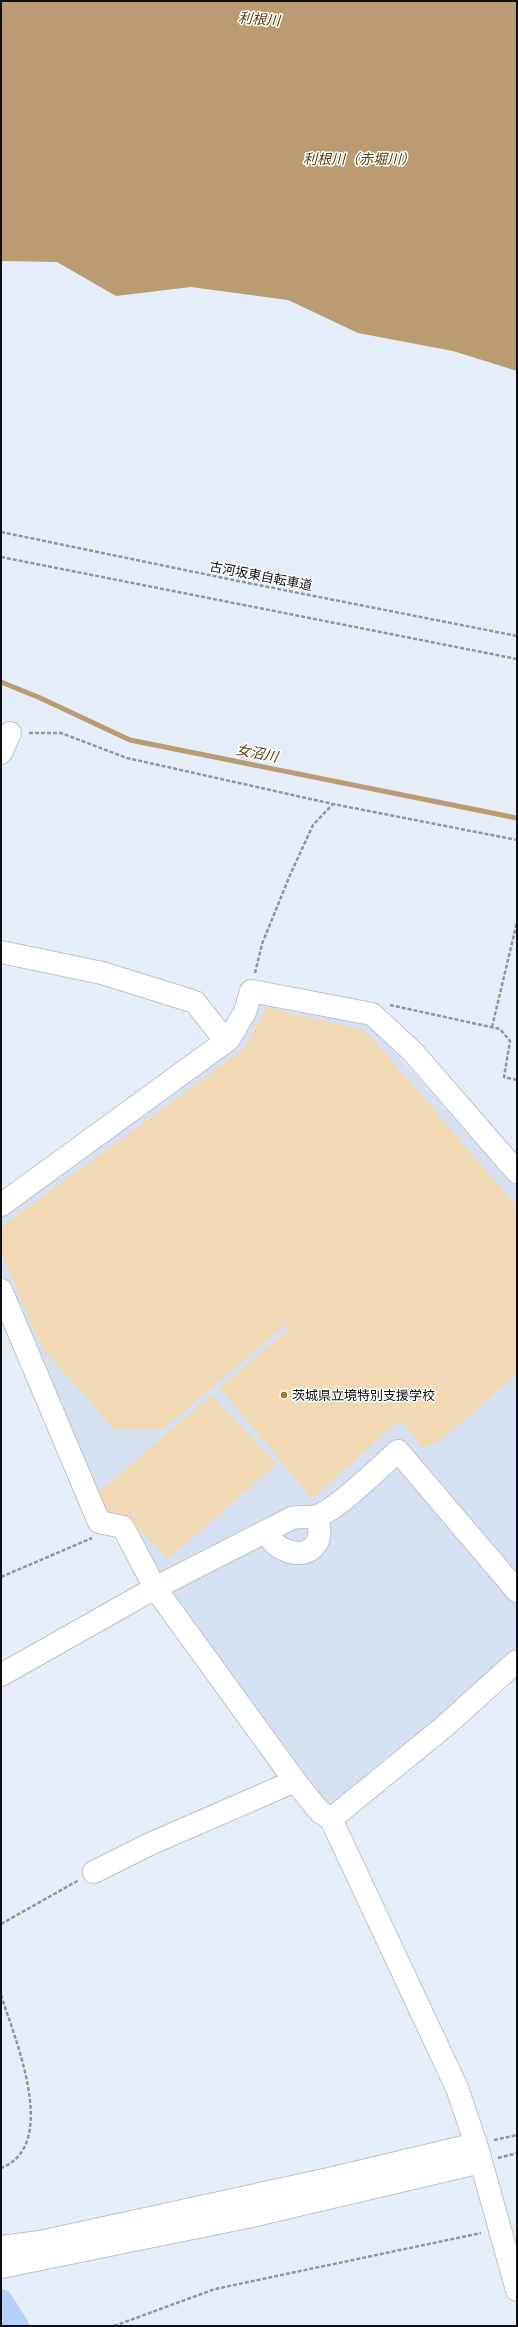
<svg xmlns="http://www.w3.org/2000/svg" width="518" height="2327" font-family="Roboto,'Noto Sans JP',sans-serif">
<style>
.built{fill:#d5e0f1}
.green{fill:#f2d9b6}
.water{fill:#b99c72}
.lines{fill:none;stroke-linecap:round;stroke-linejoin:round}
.stream{stroke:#b99c72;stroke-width:5}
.minor-casing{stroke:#bcc3ce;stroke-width:24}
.major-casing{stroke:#cfcfd0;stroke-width:24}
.path{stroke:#90969f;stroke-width:2.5;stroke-dasharray:4 2;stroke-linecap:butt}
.minor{stroke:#fff;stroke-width:22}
.major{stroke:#b6d0fe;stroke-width:22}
.poi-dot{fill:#a37528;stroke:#fff;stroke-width:1.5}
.labels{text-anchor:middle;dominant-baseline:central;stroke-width:3;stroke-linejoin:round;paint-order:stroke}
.street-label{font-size:13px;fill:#0d0f13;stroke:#fff}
.poi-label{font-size:13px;fill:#0d0f13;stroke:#fff;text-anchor:start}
.water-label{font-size:14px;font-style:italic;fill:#5c3e09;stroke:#fff}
</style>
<rect width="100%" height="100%" fill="#e5edf9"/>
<!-- built -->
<path class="built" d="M259,1000l109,23 149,163v465l-69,64 -118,90h-6l-223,-293 -100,-234v-64z"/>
<!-- green -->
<path class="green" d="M267,1007l99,24 151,175v168l-76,66 -19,8 -22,-28 -88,79 -92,-111 70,-60 -3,-4 -125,106h-47l-74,-83 -40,-95v-25l243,-178z
M211,1395l66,69 -109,95 -42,-42 -21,-8 -7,-16z"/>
<!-- water -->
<path class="water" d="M1,1h516v370l-64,-20 -95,-18 -70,-33 -97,-13 -75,9 -59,-34 -56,-1z"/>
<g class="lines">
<!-- stream -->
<path class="stream" d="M1,682l37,15 92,43 387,78"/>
<defs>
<path id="minor" d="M1,753l9,-20
M1,952l101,21 93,29 26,33 8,4
M1,1205l228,-166 16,-27 6,-21 121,23 41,38 104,120
M1,1290l98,232 24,5 32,61 140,193 24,30 12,8 126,269 19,56 41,146
M265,1532c5,6 10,14 18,17 24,13 46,-7 32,-32
M1,1675l154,-87 137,-70c8,-2 18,0 25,-2 20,-6 63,-49 81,-65l119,140
M331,1819l114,-93 72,-65
M94,1872l56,-28 145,-63
M1,2247l39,-5 289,-63 147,-35
M1,2267l246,-50 234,-55"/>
<path id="major" d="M1,2301l16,25"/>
</defs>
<!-- minor casing -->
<use href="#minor" class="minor-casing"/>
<!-- major casing -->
<use href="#major" class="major-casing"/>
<!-- path -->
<path class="path" d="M1,532l237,49 279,55
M1,557l516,102
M29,733h32l66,25 206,46 184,36
M255,973l7,-29 28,-69 23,-50 20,-21
M390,1005l110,24 10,12 -6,36 13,3
M492,1027l25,-105
M1,1577l91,-39
M1,1924l78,-44
M1,1995c13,42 60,150 0,173
M494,2140l23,-5
M498,2158l19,-5
M114,2326l101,-37 266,-56"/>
<!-- minor -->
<use href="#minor" class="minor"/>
<!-- major -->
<use href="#major" class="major"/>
</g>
<!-- markers -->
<circle class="poi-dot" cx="284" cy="1395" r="4"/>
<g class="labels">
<!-- street labels -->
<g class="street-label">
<text transform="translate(261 576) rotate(11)">古河坂東自転車道</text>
</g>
<!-- poi labels -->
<g class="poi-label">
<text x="292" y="1395">茨城県立境特別支援学校</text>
</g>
<!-- water labels -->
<g class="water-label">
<text transform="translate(259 19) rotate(4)">利根川</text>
<text x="359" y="159">利根川（赤堀川）</text>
<text transform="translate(257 753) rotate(11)">女沼川</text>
</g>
</g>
<!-- border -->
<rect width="518" height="2327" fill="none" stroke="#0d0f13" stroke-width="4"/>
</svg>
